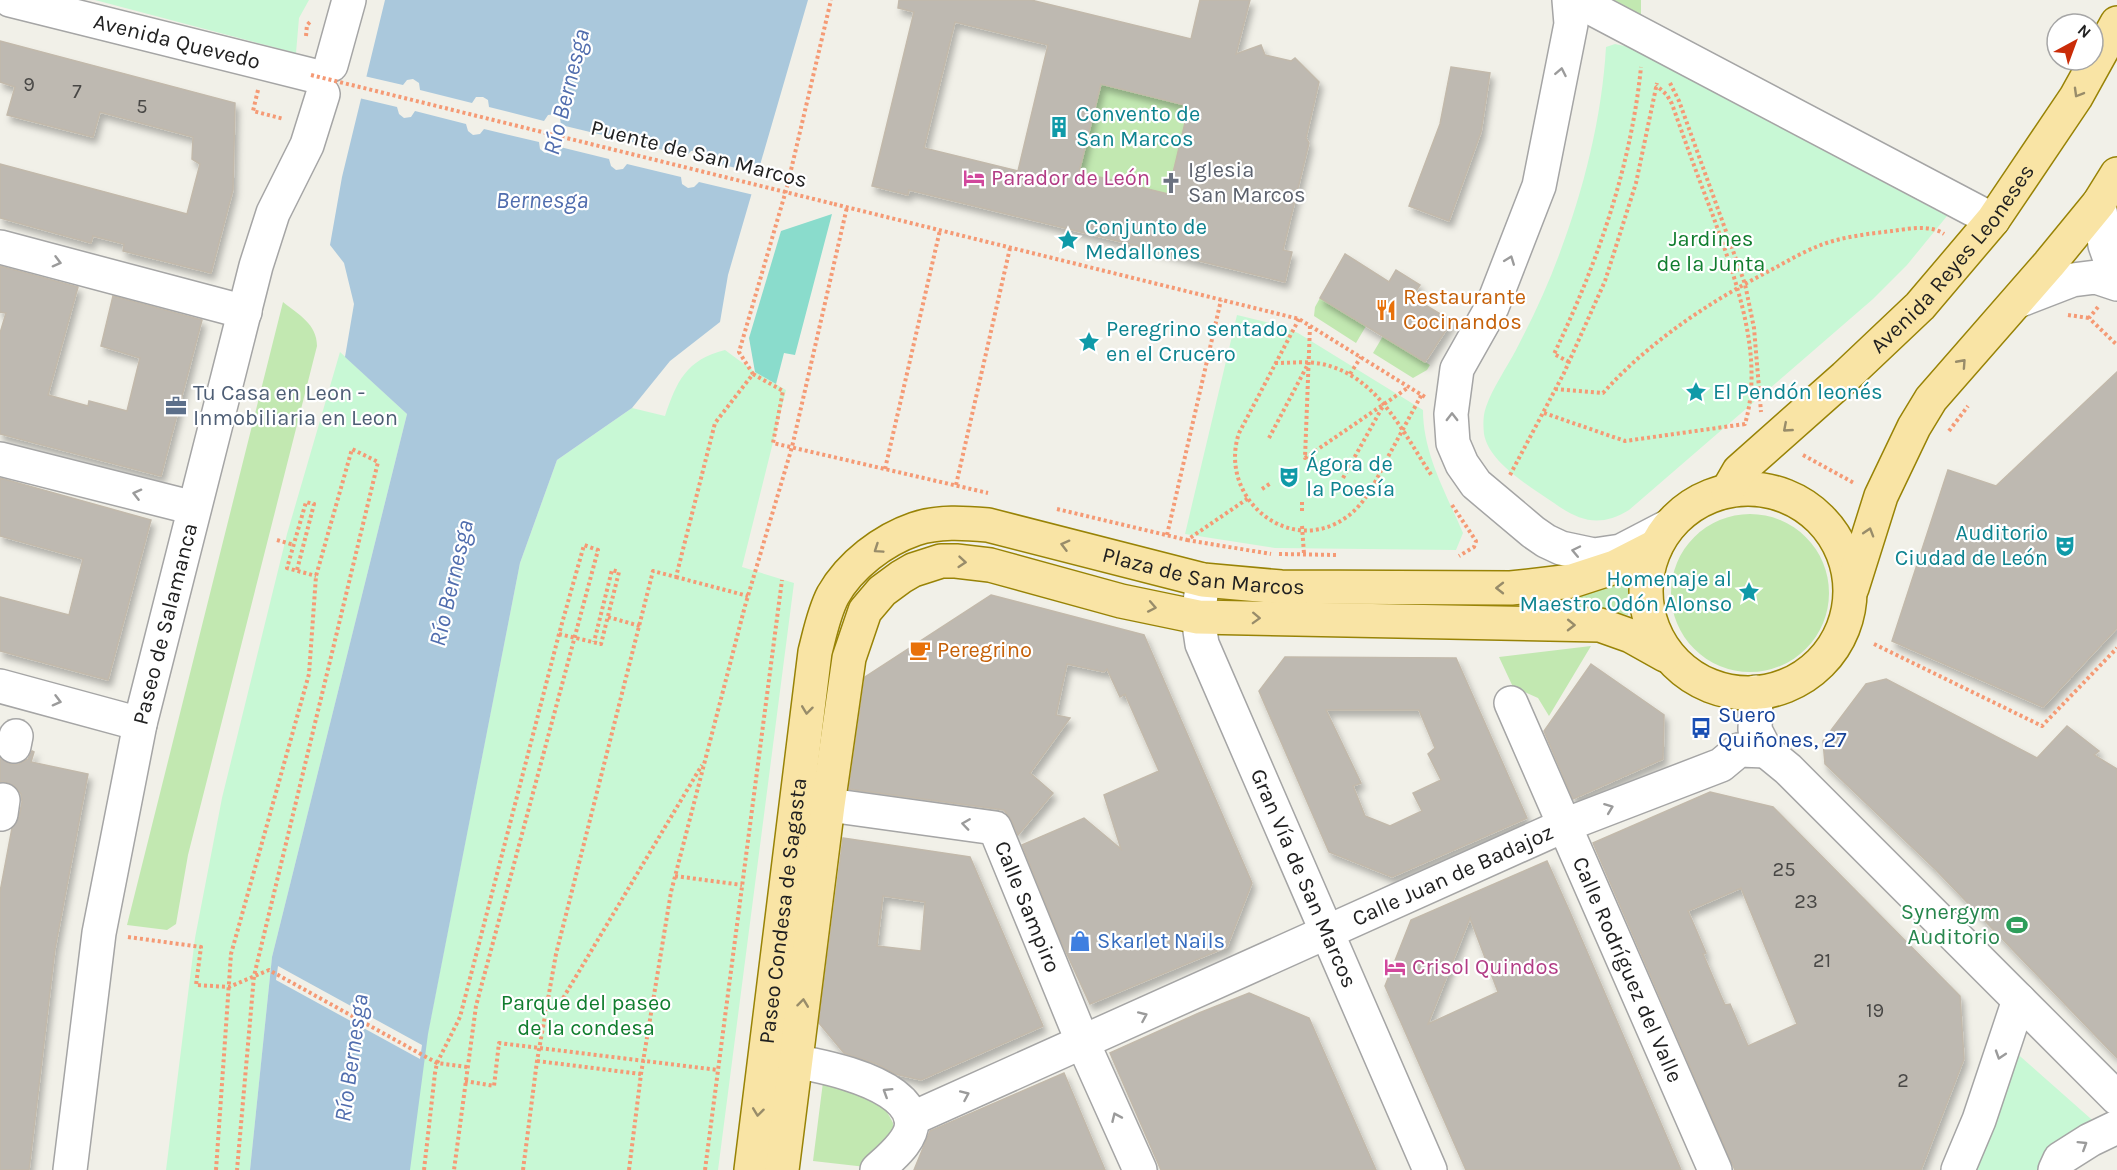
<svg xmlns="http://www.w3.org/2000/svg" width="2117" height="1170" font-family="Karla,sans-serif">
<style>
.grass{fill:#c2e8b1}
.park{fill:#c8f8d5}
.pitch{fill:#8adccc}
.water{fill:#aac8dc}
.pier{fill:#f1f0e8}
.building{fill:#beb9b1;stroke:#c2b9ab;stroke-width:1.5;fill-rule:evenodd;filter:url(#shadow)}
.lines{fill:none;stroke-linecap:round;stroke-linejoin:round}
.minor-casing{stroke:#a5a5a5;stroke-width:36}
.major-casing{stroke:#988306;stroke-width:36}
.path{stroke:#f59a75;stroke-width:4;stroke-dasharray:3 3;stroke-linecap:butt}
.minor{stroke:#fff;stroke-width:33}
.major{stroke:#f9e4a5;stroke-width:33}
.path-bridge{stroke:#f59a75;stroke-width:4;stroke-dasharray:3 3;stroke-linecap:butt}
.oneway{stroke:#9b9b9b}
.oneway2{stroke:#988c6a}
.labels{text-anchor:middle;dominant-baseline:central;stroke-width:4.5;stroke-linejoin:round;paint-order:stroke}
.number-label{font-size:20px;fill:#484745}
.street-label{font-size:22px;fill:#212121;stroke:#fff}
.culture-label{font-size:22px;fill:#0d838f;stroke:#fff;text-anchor:start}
.worship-label{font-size:22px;fill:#5b616d;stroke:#fff;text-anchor:start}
.hotel-label{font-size:22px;fill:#b23c85;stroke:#fff;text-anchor:start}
.park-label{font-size:22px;fill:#107d2e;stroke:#fff}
.food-label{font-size:22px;fill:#c56008;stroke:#fff;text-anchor:start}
.service-label{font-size:22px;fill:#4e5e75;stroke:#fff;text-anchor:start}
.transit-label{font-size:22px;fill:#164399;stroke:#fff;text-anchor:start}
.leisure-label{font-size:22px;fill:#27864d;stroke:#fff;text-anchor:end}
.shop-label{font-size:22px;fill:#366cbe;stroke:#fff;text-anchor:start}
.water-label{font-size:24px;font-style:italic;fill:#506dae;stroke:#fff}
</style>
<defs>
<filter id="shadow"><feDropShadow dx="3.5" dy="6" stdDeviation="3" flood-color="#0004"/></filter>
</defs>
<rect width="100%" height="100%" fill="#f1f0e8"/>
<!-- grass -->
<path class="grass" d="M1611,0h30v24z
M1101,84l88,22 -21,88 -89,-22z
M1320,298l46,28 -10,17 -42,-27 1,-9z
M283,302c16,13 34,22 34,44l-129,509 -12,69 -9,6 -40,-5z
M1383,336l47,29 -3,5 -14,8 -40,-25z
M1671 593a79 79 0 1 1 158 0a79 79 0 1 1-158 0Z
M1629,576l-1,39 -41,-6 -57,4 -2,-12z
M1591,646l-42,70 -11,-18 -25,-11 -14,-30z
M823,1082c25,5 57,12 69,39 2,3 2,10 2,14l-28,32 -53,-6z"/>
<!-- park -->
<path class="park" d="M95,0h214l-10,18 -3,35z
M1615,44l19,4 37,22 276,146 -40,49 -34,34 -244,211c-29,18 -50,11 -75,-7 -23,-16 -65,-40 -70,-69 -1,-9 -1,-19 2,-27 7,-20 20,-38 30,-57 16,-31 31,-62 43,-95 25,-66 43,-138 47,-208z
M1237,315l41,10 20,8 125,77c0,44 23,83 40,123l-7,17 -181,-2 -90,-14z
M725,350l30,22 31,18 -44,177 52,16 -76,587h-313l5,-46 110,-561 37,-103 75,-52 33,8c12,-35 21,-56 60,-66z
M340,352l67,62 -135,543 -22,213h-84l29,-232 27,-140 65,-264z
M2013,1050l86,76 -50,31 -10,13h-68z"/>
<!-- pitch -->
<path class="pitch" d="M832,214l-37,141 -11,-2 -8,31 -21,-12 -6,-34 32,-107z"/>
<!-- water -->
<path class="water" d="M385,0h423l-80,275 -8,47 -50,39 -38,47 -75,52 -37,103 -92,471 -18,136h-160l22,-213 135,-543 -62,-57 9,-53 -10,-41 -14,-18 12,-68z"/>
<!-- pier -->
<path class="pier" d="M364,72v4l39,9 4,-5 6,-1 6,4 1,7 52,13 4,-6h7l5,3 1,7 55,14 4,-6 7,-1 5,4 1,7 54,13 4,-5 7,-1 5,4 1,6 54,14 5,-5 6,-1 6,3 1,7 56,14 -6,21 -55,-13 -5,5 -6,1 -6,-4 -1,-7 -54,-13 -4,5 -7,1 -5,-4 -2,-7 -53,-13 -4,5 -7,2 -5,-4 -1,-7 -55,-13 -4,5 -7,1 -5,-4 -2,-7 -51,-13 -4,6 -7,1 -5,-4 -2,-7 -38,-9 -2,3z
M278,966l144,79 -2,14 -144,-79z"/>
<!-- building -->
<path class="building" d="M899,0h132l160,39 9,-39h50l-14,54 25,-9 4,10 26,6 4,-3 24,24 -13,56 3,5 -26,107 9,2 -7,30 -376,-92 -1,5 -36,-9 42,-174 -16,-4zM955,22l93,23 -30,126 -94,-23zM1101,84l88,22 -21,88 -89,-22z
M0,41l235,62 -2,87 -22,83 -88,-22 1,-7 -31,-8 -2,7 -91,-25v-54l187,50 13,-50 -8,-5 1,-22 -93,-25 -7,25 -86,-22 8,-28 -15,-5z
M1451,67l39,6 -9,59 -32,89 -40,-15 31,-82z
M1345,254l44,28 7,-12 24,15 -8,12 40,24 -27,41 -105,-64z
M0,266l78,21 -30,108 40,11 1,-5 38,10 13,-53 -39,-12 12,-50 89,24 -41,156 -161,-42v-101l6,-20 -6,-1z
M2117,372v256l-74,79 -151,-66 56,-171 48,16z
M0,478l151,42 -43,160 -108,-29v-54l69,18 14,-56 -83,-23z
M991,595l153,40 108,248 -25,64 -137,57 -29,-63 -39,-96 62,-27 37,31 -17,-54 55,-24 -34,-77 -5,3 -13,-28 -3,3 -37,-8 -11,51 14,3 -40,55 23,20 -35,42 -6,-14 -8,-11 -155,-21 16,-112z
M1285,657l171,1 71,160 -135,59 -63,-25 -70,-161zM1326,710h93l16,38 -7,6 13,26 -28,13 9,18 -32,15 -25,-10 -12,-30 8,-3z
M1591,664l73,51 -1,44 -90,40 -29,-68z
M1886,679l151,79 30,-32 32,25 -5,4 23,14v289l-181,-188 -111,-106 -2,-23 43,-57z
M32,751l2,1 -3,10 57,12 -33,175 -26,221h-29v-278l12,-64 7,-11 3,-15 -1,-8 -6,-8 -9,-4h-6v-24l10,6h9l9,-5z
M1710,792l63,15 187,189 4,63 -43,111h-186l-142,-327zM1741,888l56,136 -49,22 -18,-42 -5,1 -4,-9 -18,-42 3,-1 -18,-42z
M843,838l127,19 73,169 -122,54 -26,-6 -18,-10 -33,-11 -25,-30zM883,896l42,6 -4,49 -44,-5z
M1547,861l22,49 112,260h-215l-81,-184 26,-66zM1470,918l28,74 -70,32z
M1249,993l60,25 67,152h-215l-51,-117 89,-40z
M1064,1073l41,97h-191l16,-39z"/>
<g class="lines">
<defs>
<g id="minor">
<path id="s1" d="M10,0l301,75"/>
<path d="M1569,0l2,24 -32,162 -47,121 -35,62 -6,45 2,29 9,21 14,20 57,48 13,9 15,7 33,7 27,-4 48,-25"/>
<path d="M1576,0l417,220"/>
<path d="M331,65l18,-65"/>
<path d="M2099,203l6,42 12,34"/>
<path d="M0,247l245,65"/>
<path d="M2018,301l54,-21 24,-3 21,7"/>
<path d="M0,459l194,49"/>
<path id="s2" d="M1203,580l-5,37 4,27 228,526"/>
<path d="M0,686l140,38"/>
<path d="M1756,692l-1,38 11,21 22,18 329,329"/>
<path id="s3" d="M1511,703l204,467"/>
<path d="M14,746l2,-10"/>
<path id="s4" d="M800,801l195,27 88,215 57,127"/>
<path d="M1,814l2,-14"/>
<path d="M768,1057c35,5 133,20 143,61 5,20 -21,40 -34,52"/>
<path id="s5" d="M911,1119l654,-294 156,-60 18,-15 27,1"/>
<path id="s6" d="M70,1170l29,-237 41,-209 116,-458 17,-53 34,-68 16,-51"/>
<path d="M1958,1170l21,-50 40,-120"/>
<path d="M2055,1170l5,-11 30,-19 27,-13"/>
</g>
<g id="major">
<circle cx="1748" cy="591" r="102"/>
<path id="s7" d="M1728,490l11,-19 106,-94 75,-71 73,-86 83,-123 41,-74"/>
<path d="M1852,588l29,-92 33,-69 17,-28 118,-135 50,-61 18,-29"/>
<path id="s8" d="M751,1170l64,-518c5,-19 9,-40 18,-57 17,-30 50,-55 82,-66 23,-8 50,-6 73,-4l215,55 78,7 230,1 61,-7 43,-14 41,-21"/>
<path d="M782,1170l46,-365 21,-147 16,-47 17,-20 19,-14 12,-7 28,-9h15l34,4 131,36 77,16 402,8 31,11 34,19"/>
</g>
</defs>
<!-- minor casing -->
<use href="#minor" class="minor-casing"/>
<!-- major casing -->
<use href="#major" class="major-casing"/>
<!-- path -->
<path class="path" d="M306,36l1,-11 4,-4
M1670,83l9,18 66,183 9,44 7,84
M258,90l-5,21 31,8
M834,204l465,115 126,78
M2098,307l-9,11 28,27
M2068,315l21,3
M1299,319l-60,114c-22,66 52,126 109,83 20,-15 30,-40 41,-61 11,-20 22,-41 33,-61
M1310,326l-5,132 104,-71
M1569,362l-15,-8c43,-90 77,-187 87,-287
M1275,363c16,0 32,-2 47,1 56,12 81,69 110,112
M753,374l30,17 -10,52 215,50
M1350,374l11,-17
M1555,389l48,4c47,-52 106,-91 168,-123 15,-8 30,-17 45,-23 23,-10 51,-13 76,-16 16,-2 38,-7 52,3
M1544,413l81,28 120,-17c20,-69 -10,-146 -33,-211 -14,-36 -27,-72 -40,-109l-5,-9 -11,-10
M1949,431l19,-25
M1269,438l38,-72
M1803,455l51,28
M885,469l55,-239
M1510,475l54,-102 41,-92 31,-98 21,-100
M1343,478l40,-72
M956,485l54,-237
M1262,489l9,-6
M1452,505l24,36 -2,6 -15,9
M1057,509l130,31 63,-43
M1302,511v-10
M1302,526l2,28
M1167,535l54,-235
M277,540l17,5
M1187,540l84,14
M1279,554l58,1
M297,570l17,-66 -8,-2 -19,66 29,8
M676,577l72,19
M608,617l32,9
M559,634l42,10 18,-72 -7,-2 -18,72
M1874,644l168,82 75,-78
M675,876l67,9
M128,937l73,10 -5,38 33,2 40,-17 168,93 30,4
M546,1009l10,1 146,-245
M537,1061l104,13
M465,1081l29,5 5,-43 219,27
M216,1170l15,-216 78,-280 7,-98 36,-127 26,13 -124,514 -17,194
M424,1170l11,-97 2,-10 23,-46 99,-383 25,-89 14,5 -122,456 -22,164
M523,1170l14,-109 19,-107 97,-383 23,6 39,-154 38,-49 -14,-22 48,-165 44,-187
M629,1170l12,-96 30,-182 74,-286 47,-159 55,-240
M705,1170l77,-590"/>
<!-- minor -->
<use href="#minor" class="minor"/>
<!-- major -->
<use href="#major" class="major"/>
<!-- path-bridge -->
<path class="path-bridge" d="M311,75l523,129"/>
</g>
<!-- one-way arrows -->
<defs><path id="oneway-chevron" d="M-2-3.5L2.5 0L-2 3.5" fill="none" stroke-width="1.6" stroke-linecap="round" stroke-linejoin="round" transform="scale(1.5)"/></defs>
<g class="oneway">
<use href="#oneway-chevron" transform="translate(1561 72) rotate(-79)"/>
<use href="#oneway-chevron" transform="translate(1510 260) rotate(-69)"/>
<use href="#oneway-chevron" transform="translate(57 262) rotate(15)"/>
<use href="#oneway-chevron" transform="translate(1452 417) rotate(-90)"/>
<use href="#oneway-chevron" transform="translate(137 494) rotate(-166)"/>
<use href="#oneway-chevron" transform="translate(1576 551) rotate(-168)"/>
<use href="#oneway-chevron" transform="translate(57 701) rotate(15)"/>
<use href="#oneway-chevron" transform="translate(1609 808) rotate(-21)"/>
<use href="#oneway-chevron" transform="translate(966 824) rotate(-172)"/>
<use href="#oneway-chevron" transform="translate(1143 1016) rotate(-24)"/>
<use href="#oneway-chevron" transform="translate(2000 1055) rotate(108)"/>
<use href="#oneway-chevron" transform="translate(887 1092) rotate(-148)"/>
<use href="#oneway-chevron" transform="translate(965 1095) rotate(-24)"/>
<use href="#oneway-chevron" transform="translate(1116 1117) rotate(-114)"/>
<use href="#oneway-chevron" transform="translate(2083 1145) rotate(-32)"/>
</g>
<g class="oneway2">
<use href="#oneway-chevron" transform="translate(2078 93) rotate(120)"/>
<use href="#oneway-chevron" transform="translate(1962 363) rotate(-48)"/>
<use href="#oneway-chevron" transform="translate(1787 428) rotate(139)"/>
<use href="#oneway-chevron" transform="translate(1869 532) rotate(-73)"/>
<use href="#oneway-chevron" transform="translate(1065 545) rotate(-165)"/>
<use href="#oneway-chevron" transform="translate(878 549) rotate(146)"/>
<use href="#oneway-chevron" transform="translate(962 562) rotate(5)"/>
<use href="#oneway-chevron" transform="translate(1500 588) rotate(-180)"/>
<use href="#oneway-chevron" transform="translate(1152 607) rotate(11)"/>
<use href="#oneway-chevron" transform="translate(1256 618) rotate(2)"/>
<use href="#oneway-chevron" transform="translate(1571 625) rotate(1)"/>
<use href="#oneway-chevron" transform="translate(807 710) rotate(97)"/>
<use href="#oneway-chevron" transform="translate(803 1003) rotate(-83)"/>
<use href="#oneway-chevron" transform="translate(758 1112) rotate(97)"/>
</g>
<!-- icons -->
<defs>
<symbol id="building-bare" viewBox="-9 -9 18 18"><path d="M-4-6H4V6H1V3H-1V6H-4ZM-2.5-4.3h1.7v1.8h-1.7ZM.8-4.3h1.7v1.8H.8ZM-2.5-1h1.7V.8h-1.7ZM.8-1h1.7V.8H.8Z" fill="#0f9aa8" stroke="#fff" stroke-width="2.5" paint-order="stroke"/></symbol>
<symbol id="hotel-bare" viewBox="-9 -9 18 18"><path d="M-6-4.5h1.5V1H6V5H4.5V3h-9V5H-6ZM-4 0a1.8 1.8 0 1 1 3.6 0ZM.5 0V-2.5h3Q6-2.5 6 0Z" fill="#d1479c" stroke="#fff" stroke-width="2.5" paint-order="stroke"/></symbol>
<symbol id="church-bare" viewBox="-9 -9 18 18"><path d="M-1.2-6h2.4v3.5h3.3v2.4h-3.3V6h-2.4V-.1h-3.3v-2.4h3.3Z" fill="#6b7280" stroke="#fff" stroke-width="2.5" paint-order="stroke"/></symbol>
<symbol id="sight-bare" viewBox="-9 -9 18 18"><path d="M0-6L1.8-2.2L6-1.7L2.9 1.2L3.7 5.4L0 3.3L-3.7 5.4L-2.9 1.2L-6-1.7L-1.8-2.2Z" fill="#0f9aa8" stroke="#fff" stroke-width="2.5" paint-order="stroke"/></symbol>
<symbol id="restaurant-bare" viewBox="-9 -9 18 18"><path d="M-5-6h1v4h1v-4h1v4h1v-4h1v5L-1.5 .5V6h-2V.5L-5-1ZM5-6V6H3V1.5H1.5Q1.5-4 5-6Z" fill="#e8710a" stroke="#fff" stroke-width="2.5" paint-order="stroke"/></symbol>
<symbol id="office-bare" viewBox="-9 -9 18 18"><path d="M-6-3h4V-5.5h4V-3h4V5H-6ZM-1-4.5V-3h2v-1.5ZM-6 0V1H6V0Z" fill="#5c6f8a" stroke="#fff" stroke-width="2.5" paint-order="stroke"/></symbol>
<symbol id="theatre-bare" viewBox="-9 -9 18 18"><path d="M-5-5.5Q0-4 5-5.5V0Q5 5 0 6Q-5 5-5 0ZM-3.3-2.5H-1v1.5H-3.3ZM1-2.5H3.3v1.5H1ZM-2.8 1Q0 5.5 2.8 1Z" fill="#0f9aa8" stroke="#fff" stroke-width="2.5" paint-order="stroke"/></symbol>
<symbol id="cafe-bare" viewBox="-9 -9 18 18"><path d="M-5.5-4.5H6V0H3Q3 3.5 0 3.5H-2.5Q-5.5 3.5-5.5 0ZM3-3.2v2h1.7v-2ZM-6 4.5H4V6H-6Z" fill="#e8710a" stroke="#fff" stroke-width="2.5" paint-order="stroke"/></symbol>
<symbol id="bus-bare" viewBox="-9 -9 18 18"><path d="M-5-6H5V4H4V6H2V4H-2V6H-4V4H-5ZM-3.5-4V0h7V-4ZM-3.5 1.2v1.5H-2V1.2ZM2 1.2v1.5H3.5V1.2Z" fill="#1a4fb4" stroke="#fff" stroke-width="2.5" paint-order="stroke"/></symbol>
<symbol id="stadium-bare" viewBox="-9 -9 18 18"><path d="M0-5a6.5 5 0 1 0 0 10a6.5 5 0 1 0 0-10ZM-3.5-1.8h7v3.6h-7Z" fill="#2e9e5b" stroke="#fff" stroke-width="2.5" paint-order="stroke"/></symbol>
<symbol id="shop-bare" viewBox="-9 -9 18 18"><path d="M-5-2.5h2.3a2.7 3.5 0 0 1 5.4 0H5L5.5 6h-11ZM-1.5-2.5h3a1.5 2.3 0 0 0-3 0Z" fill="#3f7fe0" stroke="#fff" stroke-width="2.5" paint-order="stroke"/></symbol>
</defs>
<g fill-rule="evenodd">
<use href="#building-bare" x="1044" y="112" width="30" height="30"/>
<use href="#hotel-bare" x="959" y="163" width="30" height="30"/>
<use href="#church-bare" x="1156" y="168" width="30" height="30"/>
<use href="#sight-bare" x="1053" y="225" width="30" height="30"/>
<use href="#restaurant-bare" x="1371" y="295" width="30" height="30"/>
<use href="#sight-bare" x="1074" y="327" width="30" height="30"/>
<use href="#sight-bare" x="1681" y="377" width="30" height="30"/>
<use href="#office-bare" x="161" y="391" width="30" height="30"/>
<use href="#theatre-bare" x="1274" y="462" width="30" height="30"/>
<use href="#theatre-bare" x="2050" y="531" width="30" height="30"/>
<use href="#sight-bare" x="1734" y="577" width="30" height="30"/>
<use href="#cafe-bare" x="905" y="635" width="30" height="30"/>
<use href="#bus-bare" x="1686" y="713" width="30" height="30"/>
<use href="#stadium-bare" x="2002" y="910" width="30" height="30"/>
<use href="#shop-bare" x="1065" y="926" width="30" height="30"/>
<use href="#hotel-bare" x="1380" y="952" width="30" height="30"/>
</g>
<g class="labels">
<!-- number labels -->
<g class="number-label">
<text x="29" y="84">9</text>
<text x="77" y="91">7</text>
<text x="142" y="106">5</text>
<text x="1784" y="869">25</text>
<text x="1806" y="901">23</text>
<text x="1822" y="960">21</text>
<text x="1875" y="1010">19</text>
<text x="1903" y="1080">2</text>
</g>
<!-- street labels -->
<g class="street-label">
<text stroke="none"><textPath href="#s1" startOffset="172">Avenida Quevedo</textPath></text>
<text transform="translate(699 154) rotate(14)">Puente de San Marcos</text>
<text stroke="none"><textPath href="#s7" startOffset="324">Avenida Reyes Leoneses</textPath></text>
<text stroke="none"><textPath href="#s8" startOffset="984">Plaza de San Marcos</textPath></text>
<text stroke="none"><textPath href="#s6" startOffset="555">Paseo de Salamanca</textPath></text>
<text stroke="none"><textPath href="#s5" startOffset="594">Calle Juan de Badajoz</textPath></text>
<text stroke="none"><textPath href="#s2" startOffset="320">Gran Vía de San Marcos</textPath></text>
<text stroke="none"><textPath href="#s4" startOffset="282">Calle Sampiro</textPath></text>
<text stroke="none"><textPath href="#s8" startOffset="261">Paseo Condesa de Sagasta</textPath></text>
<text stroke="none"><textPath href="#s3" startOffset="291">Calle Rodríguez del Valle</textPath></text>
</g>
<!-- culture labels -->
<g class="culture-label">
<text x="1076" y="114">Convento de<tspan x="1076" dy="25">San Marcos</tspan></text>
<text x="1085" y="227">Conjunto de<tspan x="1085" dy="25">Medallones</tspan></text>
<text x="1106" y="329">Peregrino sentado<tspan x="1106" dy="25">en el Crucero</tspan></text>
<text x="1713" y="392">El Pendón leonés</text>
<text x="1306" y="464">Ágora de<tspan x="1306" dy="25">la Poesía</tspan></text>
<text x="2048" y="533" text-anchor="end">Auditorio<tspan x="2048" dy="25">Ciudad de León</tspan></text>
<text x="1732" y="579" text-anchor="end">Homenaje al<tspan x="1732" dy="25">Maestro Odón Alonso</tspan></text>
</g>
<!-- worship labels -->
<g class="worship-label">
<text x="1188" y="170">Iglesia<tspan x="1188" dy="25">San Marcos</tspan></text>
</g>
<!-- hotel labels -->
<g class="hotel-label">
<text x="991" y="178">Parador de León</text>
<text x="1412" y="967">Crisol Quindos</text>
</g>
<!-- park labels -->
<g class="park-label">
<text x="1711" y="239">Jardines<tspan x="1711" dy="25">de la Junta</tspan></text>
<text x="586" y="1003">Parque del paseo<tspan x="586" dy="25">de la condesa</tspan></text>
</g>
<!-- food labels -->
<g class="food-label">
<text x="1403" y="297">Restaurante<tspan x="1403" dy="25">Cocinandos</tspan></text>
<text x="937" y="650">Peregrino</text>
</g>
<!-- service labels -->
<g class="service-label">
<text x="193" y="393">Tu Casa en Leon -<tspan x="193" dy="25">Inmobiliaria en Leon</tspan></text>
</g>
<!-- transit labels -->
<g class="transit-label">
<text x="1718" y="715">Suero<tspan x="1718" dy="25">Quiñones, 27</tspan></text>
</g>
<!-- leisure labels -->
<g class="leisure-label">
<text x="2000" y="912">Synergym<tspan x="2000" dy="25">Auditorio</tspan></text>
</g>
<!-- shop labels -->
<g class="shop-label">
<text x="1097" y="941">Skarlet Nails</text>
</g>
<!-- water labels -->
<g class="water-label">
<text transform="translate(566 92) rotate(-76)">Río Bernesga</text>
<text x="542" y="200">Bernesga</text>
<text transform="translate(451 583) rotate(-77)">Río Bernesga</text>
<text transform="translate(351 1058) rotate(-82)">Río Bernesga</text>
</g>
</g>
<!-- north arrow -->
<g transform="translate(2075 42) rotate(41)"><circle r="28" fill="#ffffff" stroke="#a6a6a6" stroke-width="1.5"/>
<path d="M0-4.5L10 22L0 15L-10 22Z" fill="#ca2c08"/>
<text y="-9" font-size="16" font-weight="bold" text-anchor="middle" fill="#212121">N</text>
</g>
</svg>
